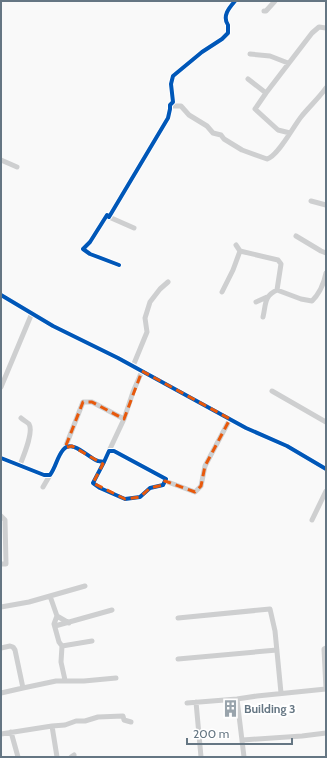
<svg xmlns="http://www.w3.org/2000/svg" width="327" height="758" font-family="Cabin,sans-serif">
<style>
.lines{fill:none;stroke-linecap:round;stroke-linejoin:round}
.minor{stroke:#cecfd0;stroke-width:5}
.cycleway-casing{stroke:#fff;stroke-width:6}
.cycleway{stroke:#0057b8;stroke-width:4}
.marked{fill:none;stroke:#e8590c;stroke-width:3;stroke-dasharray:8 5;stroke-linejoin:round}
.labels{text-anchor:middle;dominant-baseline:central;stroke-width:4;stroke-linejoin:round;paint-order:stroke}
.poi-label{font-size:12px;font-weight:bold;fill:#657683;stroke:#fff;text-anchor:start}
</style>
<rect width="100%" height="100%" fill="#f9f9f9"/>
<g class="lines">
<!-- minor -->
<path class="minor" d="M264,11h2l9,-10
M250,54l20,2 18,7
M248,79l18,14 -11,16 23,21 12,3
M266,93l46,-60 7,-6 7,1
M170,105l2,1h9l8,9 18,11 6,7 8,2 3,4 18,11 25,9c11,-3 26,-32 34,-42 8,-10 17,-18 25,-29
M1,160l16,7
M311,201l15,4
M109,217l25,11
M296,236l25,15 5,2
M240,251l38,9 3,4 -4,26 24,9 11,2c7,-7 12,-18 14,-28
M119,265l-29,-11 -7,-5 7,-7 17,-27 2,2 59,-99 2,-9v-4l3,-3 -2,-18 2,-8 29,-24 20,-13 6,-6v-8c-6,-9 1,-17 7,-24
M222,292l11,-22 7,-19 -4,-6
M1,295l52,31 65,32 128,70 41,18 39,23
M256,302l11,-5
M263,317c3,-13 1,-21 14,-27
M133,366l14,-34 -2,-14 5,-16 10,-13 8,-7
M1,387l31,-74
M272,391l54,31
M124,419l9,-27 9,-21
M65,448l18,-46h9l32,17 -15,32
M1,458l43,17h6c6,-8 7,-18 13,-25 8,-12 26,8 35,11 1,0 5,1 6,1l5,-11h5l52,28 -3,6 -13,3 -10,9 -15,2 -25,-11 -7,-5 11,-21
M20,465c3,-8 14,-33 9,-41 -2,-2 -6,-4 -8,-6
M165,481l30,11 6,-6 4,-20 25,-47
M43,487l7,-12
M1,516l4,4 1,44h-5
M312,520l14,-29
M50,596l7,20 -3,8 5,18 3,4 -1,16 4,18
M1,607l28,-5 56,-16
M57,616l12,7
M178,618l92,-9 5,22 6,62
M55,626l57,-16
M62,646l30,-5
M1,648l9,-2 3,1 2,3 8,38 -22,5
M178,659l99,-9
M23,688l33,-7h28l32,-3
M237,699l7,58
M196,702l5,55
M187,703l50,-4 20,-3 69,-7 -2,-40 2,-1
M52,726l13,-1 11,-4h9l13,-4 25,-1 1,4 7,2
M11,732l7,25
M1,734l51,-8 5,31
M243,740l59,-4 24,-3
M71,757l3,-2"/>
<defs>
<path id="cycleway" d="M119,265l-29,-11 -7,-5 7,-7 17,-27 2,2 59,-99 2,-9v-4l3,-3 -2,-18 2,-8 29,-24 20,-13 6,-6v-8c-6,-9 1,-17 7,-24
M1,295l52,31 65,32 128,70 41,18 39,23
M1,458l43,17h6c6,-8 7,-18 13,-25 8,-12 26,8 35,11 1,0 5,1 6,1l5,-11h5l52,28 -3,6 -13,3 -10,9 -15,2 -25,-11 -7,-5 11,-21"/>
</defs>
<!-- cycleway casing -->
<use href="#cycleway" class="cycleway-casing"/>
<!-- cycleway -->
<use href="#cycleway" class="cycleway"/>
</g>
<!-- marked area -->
<path class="marked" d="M142,371l88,48 -25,47 -4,20 -6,6 -30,-11 -2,4 -13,3 -10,9 -15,2 -32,-16 10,-19 -31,-18 -7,2 18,-46h9l32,17z"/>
<!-- icons -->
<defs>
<symbol id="building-bare" viewBox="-9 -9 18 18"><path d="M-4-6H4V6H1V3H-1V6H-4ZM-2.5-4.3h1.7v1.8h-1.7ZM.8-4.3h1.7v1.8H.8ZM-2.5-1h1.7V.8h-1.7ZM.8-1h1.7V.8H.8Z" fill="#99a4ac" stroke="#fff" stroke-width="2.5" paint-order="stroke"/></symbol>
</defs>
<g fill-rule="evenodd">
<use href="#building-bare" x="218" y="696" width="25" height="25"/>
</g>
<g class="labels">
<!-- poi labels -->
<g class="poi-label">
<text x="244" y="708">Building 3</text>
</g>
</g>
<!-- border -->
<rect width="327" height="758" fill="none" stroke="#657683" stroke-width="4"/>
<!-- scale -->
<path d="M187 738v6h105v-6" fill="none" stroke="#657683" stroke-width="2"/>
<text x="193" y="738" font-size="12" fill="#657683" stroke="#ffffff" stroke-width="3" paint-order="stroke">200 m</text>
</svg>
